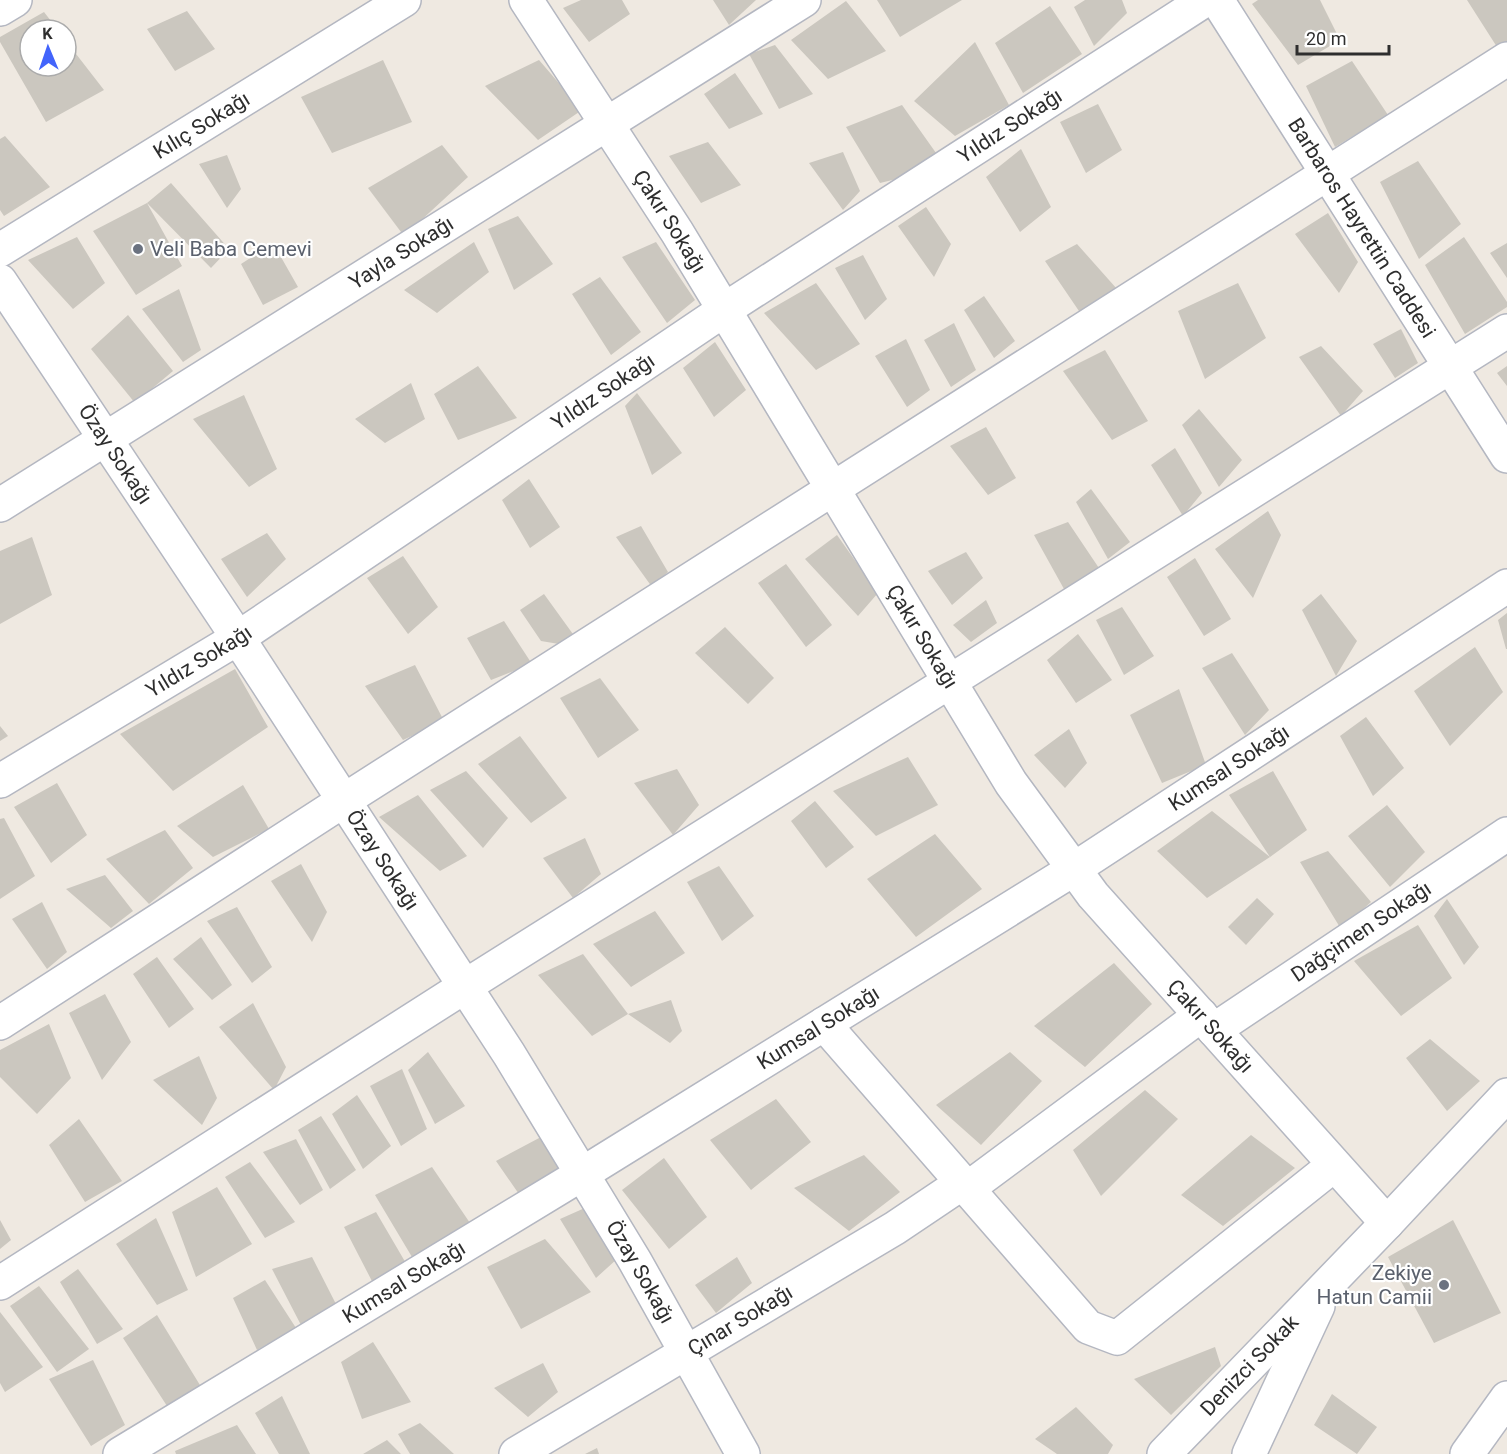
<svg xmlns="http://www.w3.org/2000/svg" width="1507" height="1454" font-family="Roboto,sans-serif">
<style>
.building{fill:#cbc7bf}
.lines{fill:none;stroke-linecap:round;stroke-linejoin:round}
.minor-casing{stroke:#b4b7c1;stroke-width:36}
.minor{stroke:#fff;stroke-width:33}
.worship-dot{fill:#6b7280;stroke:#fff;stroke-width:2}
.labels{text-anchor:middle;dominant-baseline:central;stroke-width:4.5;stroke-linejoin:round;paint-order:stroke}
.street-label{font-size:21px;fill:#2e2e2e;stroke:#fff}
.worship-label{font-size:21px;fill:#5b616d;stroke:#fff;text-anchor:start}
</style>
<rect width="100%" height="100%" fill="#efe9e1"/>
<!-- building -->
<path class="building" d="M581,0h41l8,14 -41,28 -26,-34z
M713,0h43l-27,25z
M877,0h85l-62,37z
M1085,0h37l5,13 -33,33 -20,-39z
M1258,0h62l20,40 -42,25 -46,-61z
M1467,0h40v43l-10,4z
M846,1l40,50 -58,28 -37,-39z
M1050,6l32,48 -59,39 -28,-50z
M187,11l28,38 -40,22 -28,-42z
M44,12l14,18h-28v36h36v-25l38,49 -58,32 -46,-80v-5z
M975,42l34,63 -54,31 -41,-35z
M775,45l38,49 -34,15 -30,-55z
M383,60l29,62 -80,31 -31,-56z
M539,60l43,50 -44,30 -53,-54z
M1352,61l36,54 -53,32 -29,-61z
M735,73l28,41 -34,15 -25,-35z
M1098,104l24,46 -36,23 -26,-51z
M902,105l44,62 -66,16 -34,-56z
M5,136l45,51 -46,29 -4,-6v-71z
M708,142l33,43 -40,18 -32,-47z
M442,145l26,32 -64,59 -36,-48z
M1021,149l30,58 -31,25 -34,-55z
M843,152l17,39 -17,19 -34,-47z
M227,155l14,34 -14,19 -28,-44z
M1418,161l43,63 -42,35 -39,-77z
M171,183l58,66 -18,19 -64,-65z
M147,203l35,63 -46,29 -43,-64z
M926,207l25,37 -17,33 -36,-51z
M1328,213l30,49 -19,31 -44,-59z
M518,216l35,48 -39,26 -26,-61z
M77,237l28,46 -32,26 -45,-49z
M1464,237l43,65v5l-42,27 -40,-69z
M474,242l15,30 -52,41 -33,-23z
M656,242l39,58 -28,23 -45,-66z
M273,243l25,44 -35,18 -22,-41z
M1507,243v35l-17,-25z
M1077,244l40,45 -36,25 -36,-53z
M863,255l24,44 -22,21 -30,-52z
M600,277l41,55 -30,23 -39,-61z
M816,283l44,61 -44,26 -52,-57z
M1238,283l28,55 -61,41 -27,-68z
M179,289l22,61 -18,12 -41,-53z
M984,296l31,45 -21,17 -30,-48z
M128,315l45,56 -38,32 -44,-54z
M954,323l22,47 -25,17 -27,-47z
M1401,329l17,34 -23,15 -22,-34z
M906,339l24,51 -23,17 -32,-51z
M715,342l31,48 -32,27 -31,-49z
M1321,346l42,45 -22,25 -42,-59z
M1105,350l43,71 -36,19 -49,-69z
M478,366l39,52 -59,22 -24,-46z
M1507,366v20l-10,-13z
M411,383l14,36 -40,24 -30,-24z
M637,393l45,60 -30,22 -27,-69z
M244,395l33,74 -28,18 -56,-68z
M1199,409l43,51 -23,27 -37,-62z
M986,427l30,51 -28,17 -38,-49z
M1175,448l27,45 -19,23 -32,-51z
M529,479l31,48 -30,21 -28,-48z
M1091,489l39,53 -22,17 -32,-57z
M1268,511l13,24 -28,63 -38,-49z
M1068,522l41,61 -45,6 -30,-54z
M641,526l27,46 -16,15 -36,-50z
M267,533l19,26 -39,38 -26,-38z
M837,535l41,58 -20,23 -53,-57z
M32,537l20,58 -52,29v-73z
M966,552l17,26 -31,27 -24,-34z
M403,556l35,51 -30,27 -41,-56z
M1195,558l36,61 -27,17 -37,-59z
M786,564l46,61 -26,22 -48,-64z
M544,594l39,54 -42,-7 -21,-31z
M1321,594l36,47 -21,35 -34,-66z
M986,600l11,23 -26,19 -18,-17z
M1122,607l32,49 -30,19 -28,-55z
M1507,613v36h-1l-8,-29z
M504,621l28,43 -41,16 -24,-42z
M725,627l49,51 -26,26 -53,-51z
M1078,634l34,46 -36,23 -29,-43z
M1475,647l28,45 -53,54 -36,-55z
M1232,653l37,57 -24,25 -43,-67z
M415,665l29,56 -41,19 -38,-54z
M235,669l33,58 -95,64 -53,-57z
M600,678l39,52 -41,28 -38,-60z
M1179,689l27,76 -44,18 -32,-68z
M1366,717l38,51 -31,28 -33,-60z
M0,726l8,10 -8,5z
M1069,729l18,34 -22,25 -31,-33z
M520,736l47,62 -36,25 -53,-59z
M908,757l30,48 -62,31 -43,-45z
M677,769l22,36 -26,30 -39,-52z
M466,771l42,47 -25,30 -53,-58z
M1273,771l34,59 -37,27 -41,-62z
M57,783l30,52 -36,28 -37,-56z
M243,785l26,44 -56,28 -36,-31z
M418,795l49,61 -27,15 -61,-54z
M815,801l39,46 -28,21 -35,-47z
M1387,805l38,47 -35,35 -42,-51z
M1212,811l58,46 -63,41 -50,-47z
M4,818l31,58 -35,23v-80z
M165,830l28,38 -44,36 -43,-45z
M935,834l47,55 -66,48 -49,-58z
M585,838l16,36 -28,24 -30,-40z
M1328,851l43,51 -30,27 -41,-67z
M301,864l26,48 -15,30 -41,-61z
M719,866l35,50 -32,25 -35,-59z
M105,875l28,36 -22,17 -45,-39z
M1257,898l17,16 -28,31 -18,-18z
M1447,899l32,48 -15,18 -30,-49z
M42,902l25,50 -20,17 -35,-50z
M237,907l35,60 -20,16 -45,-62z
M655,911l30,42 -54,34 -38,-43z
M1418,925l34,53 -51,38 -47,-55z
M201,937l31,48 -20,15 -39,-41z
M583,954l45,60 -36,22 -54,-61z
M157,957l37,52 -25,19 -36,-54z
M1114,963l38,41 -67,63 -51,-41z
M105,994l26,48 -29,38 -33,-67z
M671,1000l11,31 -12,12 -42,-29z
M253,1003l33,64 -12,23 -55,-63z
M49,1024l22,54 -34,36 -37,-37v-27z
M1430,1039l50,42 -33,30 -41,-53z
M428,1052l37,54 -30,18 -27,-54z
M1010,1052l32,29 -61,64 -45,-40z
M199,1056l18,42 -15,27 -49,-45z
M402,1069l25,60 -26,17 -31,-60z
M1145,1090l33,29 -77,77 -28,-46z
M357,1095l34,51 -28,23 -31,-55z
M776,1099l35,43 -60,48 -41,-50z
M321,1116l35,54 -26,19 -32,-59z
M79,1119l43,62 -37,21 -36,-57z
M1251,1135l44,33 -72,58 -42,-31z
M541,1137l24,31 -44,29 -25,-36z
M296,1139l27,51 -23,15 -37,-53z
M864,1155l36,37 -51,39 -55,-43z
M664,1158l43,59 -38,32 -47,-59z
M250,1162l45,60 -30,16 -40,-61z
M432,1167l38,56 -58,34 -37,-62z
M217,1187l35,57 -56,33 -24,-65z
M587,1207l30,52 -21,19 -36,-59z
M376,1212l31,53 -33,20 -30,-58z
M156,1218l32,72 -31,15 -41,-61z
M0,1220l11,20 -11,9z
M1453,1220l48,93 -67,30 -46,-86z
M545,1239l46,53 -70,37 -34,-62z
M312,1257l26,51 -36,19 -30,-58z
M737,1257l15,26 -36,30 -21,-28z
M78,1269l45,60 -26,15 -37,-62z
M265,1280l31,48 -39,22 -24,-52z
M39,1286l50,63 -32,23 -47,-66z
M0,1312l43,55 -38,25 -5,-9z
M157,1315l46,75 -36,16 -44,-68z
M373,1342l38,60 -49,17 -21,-57z
M1215,1347l6,19 -50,49 -37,-36z
M93,1360l32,65 -34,21 -42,-67z
M543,1363l15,29 -30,25 -34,-29z
M1332,1394l45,33 -20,27 -43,-29z
M282,1396l28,58h-31l-24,-41z
M1076,1407l37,38 -5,9h-51l-22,-15z
M420,1423l34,31h-44l-12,-20z
M237,1425l19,29h-80l-1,-3z
M387,1440l14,14h-38z
M597,1448l2,6h-14z"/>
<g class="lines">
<defs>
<g id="minor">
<path id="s1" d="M526,0l151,232 334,551 82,112 294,328"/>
<path id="s2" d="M1217,0l290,456"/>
<path d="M0,9l15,-9"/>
<path id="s3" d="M0,250l404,-250"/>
<path id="s4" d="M0,281l238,357 271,416 126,207 108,193"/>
<path id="s5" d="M0,505l804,-505"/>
<path id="s6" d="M0,781l238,-143 486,-328 481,-310"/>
<path d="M0,1023l343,-222 1164,-742"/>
<path d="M824,1024l264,303 29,11 217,-173"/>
<path id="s7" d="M1214,1030l293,-196"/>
<path d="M967,1189l234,-174"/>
<path d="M0,1283l464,-296 1043,-656"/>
<path id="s8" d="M120,1454l462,-280 492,-305 433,-283"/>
<path id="s9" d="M516,1454l379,-226 67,-45"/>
<path id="s10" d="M1164,1454l223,-231 120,-128"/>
<path d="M1249,1454l69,-148"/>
<path d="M1467,1454l40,-56"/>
</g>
</defs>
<!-- minor casing -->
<use href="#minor" class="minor-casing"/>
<!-- minor -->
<use href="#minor" class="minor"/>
</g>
<!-- markers -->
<g class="worship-dot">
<circle cx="138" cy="249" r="6"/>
<circle cx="1444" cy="1285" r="6"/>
</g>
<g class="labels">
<!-- street labels -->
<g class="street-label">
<text stroke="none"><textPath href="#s3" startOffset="237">Kılıç Sokağı</textPath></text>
<text stroke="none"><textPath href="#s6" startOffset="1204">Yıldız Sokağı</textPath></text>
<text stroke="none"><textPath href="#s1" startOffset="264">Çakır Sokağı</textPath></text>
<text stroke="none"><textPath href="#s2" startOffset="270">Barbaros Hayrettin Caddesi</textPath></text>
<text stroke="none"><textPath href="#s5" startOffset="474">Yayla Sokağı</textPath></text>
<text stroke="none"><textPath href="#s6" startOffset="718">Yıldız Sokağı</textPath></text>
<text stroke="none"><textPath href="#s4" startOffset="208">Özay Sokağı</textPath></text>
<text stroke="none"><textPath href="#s1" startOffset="750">Çakır Sokağı</textPath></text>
<text stroke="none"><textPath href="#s6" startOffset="232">Yıldız Sokağı</textPath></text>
<text stroke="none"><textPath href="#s8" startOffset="1304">Kumsal Sokağı</textPath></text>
<text stroke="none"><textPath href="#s4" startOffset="694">Özay Sokağı</textPath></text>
<text stroke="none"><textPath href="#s7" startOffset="177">Dağçimen Sokağı</textPath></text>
<text stroke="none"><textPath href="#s1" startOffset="1236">Çakır Sokağı</textPath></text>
<text stroke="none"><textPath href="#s8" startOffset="818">Kumsal Sokağı</textPath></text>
<text stroke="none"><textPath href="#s4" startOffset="1180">Özay Sokağı</textPath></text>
<text stroke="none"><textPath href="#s8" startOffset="332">Kumsal Sokağı</textPath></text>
<text stroke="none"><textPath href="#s9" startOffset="261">Çınar Sokağı</textPath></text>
<text stroke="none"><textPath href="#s10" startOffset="123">Denizci Sokak</textPath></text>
</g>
<!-- worship labels -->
<g class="worship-label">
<text x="150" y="249">Veli Baba Cemevi</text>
<text x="1432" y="1273" text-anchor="end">Zekiye<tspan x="1432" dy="24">Hatun Camii</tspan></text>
</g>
</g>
<!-- north arrow -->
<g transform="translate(48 48) rotate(358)"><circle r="28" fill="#ffffff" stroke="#ababab" stroke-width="1.5"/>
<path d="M0-4.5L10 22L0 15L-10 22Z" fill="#4264fb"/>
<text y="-9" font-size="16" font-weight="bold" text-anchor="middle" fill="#2e2e2e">K</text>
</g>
<!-- scale -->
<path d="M1297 45v9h92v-9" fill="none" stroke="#2e2e2e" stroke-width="3"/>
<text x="1306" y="45" font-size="18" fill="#2e2e2e" stroke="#ffffff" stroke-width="4.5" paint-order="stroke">20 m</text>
</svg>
